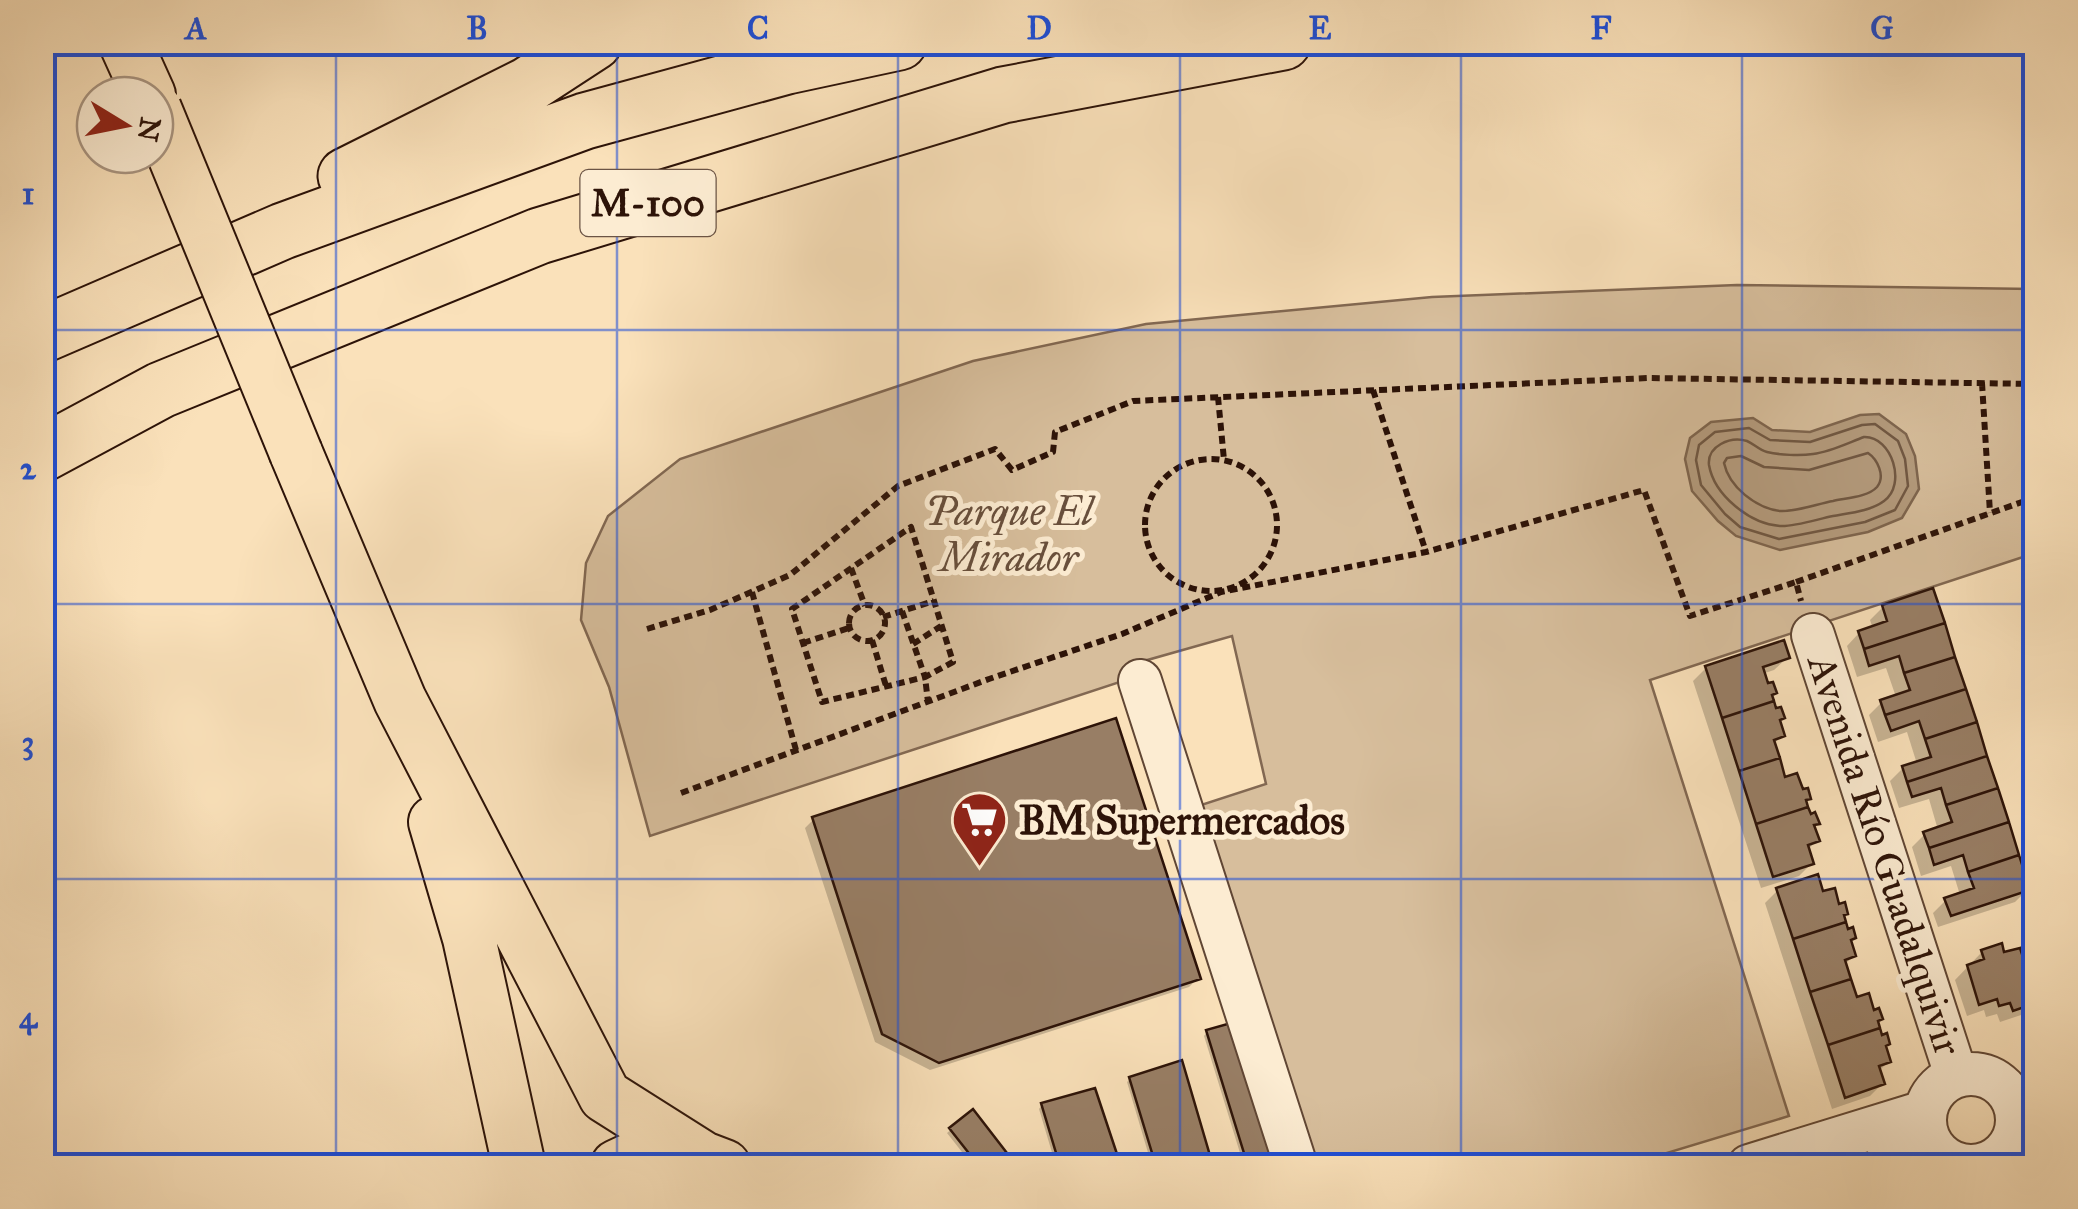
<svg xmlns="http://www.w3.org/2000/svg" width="2078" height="1209" font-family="'IM FELL Great Primer',serif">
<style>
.green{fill:#d7be9c;stroke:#826852;stroke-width:2.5}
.water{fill:#b49b7d;stroke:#7e654e;stroke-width:2.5}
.shadow{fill:#0003}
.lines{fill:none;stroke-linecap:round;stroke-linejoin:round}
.shore{stroke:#705742;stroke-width:2.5}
.building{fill:#987e65;stroke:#2d1308;stroke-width:2.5}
.minor-casing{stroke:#604634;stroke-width:46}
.major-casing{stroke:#2d1308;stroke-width:56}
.highway-casing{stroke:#2d1308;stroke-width:59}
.path{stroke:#2d1308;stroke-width:6;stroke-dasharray:8 5;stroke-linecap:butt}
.minor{stroke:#fcecd2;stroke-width:42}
.major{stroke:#fae1ba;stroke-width:52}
.highway{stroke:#fae1ba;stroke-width:55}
.major-bridge-casing{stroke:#2d1308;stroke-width:56;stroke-linecap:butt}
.major-bridge{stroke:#fae1ba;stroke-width:52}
.grid{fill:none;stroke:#1d4ed8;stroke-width:2.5;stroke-opacity:0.55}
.labels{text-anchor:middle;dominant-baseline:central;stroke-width:10;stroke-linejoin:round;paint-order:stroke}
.shield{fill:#fcecd2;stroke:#6b5445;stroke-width:2.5}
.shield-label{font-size:38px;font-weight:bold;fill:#2d1308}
.park-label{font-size:40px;font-style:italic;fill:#684f3c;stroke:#fcecd2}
.poi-label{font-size:40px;font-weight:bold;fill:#2d1308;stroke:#fcecd2;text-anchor:start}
.street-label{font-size:40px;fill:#2d1308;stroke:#fcecd2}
.neatline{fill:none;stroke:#1d4ed8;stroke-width:4}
.grid-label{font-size:32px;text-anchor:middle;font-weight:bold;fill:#1d4ed8}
</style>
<rect width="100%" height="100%" fill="#fae1ba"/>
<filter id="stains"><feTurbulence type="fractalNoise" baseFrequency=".002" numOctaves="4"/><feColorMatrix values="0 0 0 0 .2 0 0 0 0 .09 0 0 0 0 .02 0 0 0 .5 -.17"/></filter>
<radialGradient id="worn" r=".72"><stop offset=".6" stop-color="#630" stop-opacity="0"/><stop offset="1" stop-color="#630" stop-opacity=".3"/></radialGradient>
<!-- green -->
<path class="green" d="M1737,285l298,4v264l-385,127 139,436 -165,50h-309l-117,-360 68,-22 -34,-148 -88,25 -24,21 -470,154 -41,-149 -28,-67 5,-57 22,-47 72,-57 293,-98 173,-37 286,-27z"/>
<!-- water -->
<path class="water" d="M1879,414l27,20 9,22 4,33 -17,29 -34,14 -88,18 -44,-14 -18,-15 -26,-30 -7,-32 5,-21 21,-16 42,-4 19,12 38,2 50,-17z"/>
<!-- shadow -->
<path class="shadow" d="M1883,607l145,282 -13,13 -77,25 -5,-14 13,-13 14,-5 -9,-29 -30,10 -9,-29 13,-13 13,-4 -9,-31 -30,9 -9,-27 13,-13 14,-4 -10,-32 -29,10 -9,-27 13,-13 14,-5 -10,-29 -29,9 -10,-31 12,-13 14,-4 -3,-9z
M1787,658l-13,12 -12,4 20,61 -9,10 11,35 25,18 -5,4 5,15 8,6 -5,4 5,14 -10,9 5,13 -13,13 -38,12 -68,-207 13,-13z
M814,819l384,159 -9,9 -259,83 -55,-28 -70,-214z
M1778,890l43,4 21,23 4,15 8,6 -5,4 5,14 -10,9 11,35 21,23 12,39 -10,10 4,12 -12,12 -38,13 -67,-206z
M2036,935v75l-36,12 -3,-8 -11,3 -2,-7 -17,6 -12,-36 27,-28 21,3 18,-7z
M1207,1032l63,128 -3,3 -23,3 -40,-130z
M1130,1079l79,79 -4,4 -15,4h-38l-25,-84z
M1094,1091l24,75h-62l-17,-57 3,-4z
M972,1112l42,54h-41l-26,-33z"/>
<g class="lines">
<!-- shore -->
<path class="shore" d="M1875,424l23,17 7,18 3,27 -13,24 -30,12 -86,17 -39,-12 -15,-13 -24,-29 -5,-25 3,-15 16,-13 34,-4 21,12 40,2 52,-17z
M1864,437c28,-1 43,48 20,64 -13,10 -35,12 -51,15 -15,3 -39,11 -53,10 -30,-2 -66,-31 -71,-61 -2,-19 21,-29 38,-24 7,3 12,9 20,11 13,3 33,4 46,2 17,-2 35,-11 51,-17z
M1868,453c9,6 18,23 9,34 -9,10 -31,11 -44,14 -16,3 -37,11 -53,10 -24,-3 -51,-24 -56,-48l3,-5 14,-2 23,11 45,3z"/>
</g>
<!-- building -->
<path class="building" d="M1933,588l12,35 -81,26 -6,-18 29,-10 -5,-16z
M1945,623l10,34 -51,16 -5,-17 -30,10 -5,-17z
M1784,640l6,18 -27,9 5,16 5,-1 4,11 -5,2 2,6 -52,17 -17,-52z
M1955,657l11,32 -81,26 -5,-15 30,-10 -6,-17z
M1966,689l11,33 -52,17 -6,-18 -28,10 -6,-16z
M1774,701l2,7 5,-1 4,11 -5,2 5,16 -11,4 6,18 -41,13 -17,-53z
M1116,718l85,261 -262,84 -57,-29 -70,-217z
M1977,722l10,34 -80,26 -5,-16 29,-9 -6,-18z
M1987,756l11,32 -52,17 -5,-17 -29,9 -5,-15z
M1780,758l5,19 12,-4 6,16 5,-1 3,11 -5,1 2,7 -52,17 -17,-53z
M1998,788l11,34 -80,26 -6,-16 29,-10 -6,-17z
M1808,807l3,7 4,-2 5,12 -6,1 6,16 -12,4 6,19 -41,13 -17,-53z
M2009,822l10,33 -51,17 -5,-17 -29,10 -5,-17z
M2019,855l11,35 -79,26 -7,-18 30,-10 -6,-16z
M1818,874l5,17 12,-3 4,16 6,-2 3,12 -4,1 2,7 -53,17 -17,-51z
M1846,922l2,7 5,-2 3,11 -5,2 5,16 -11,4 6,19 -41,13 -17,-53z
M2036,932v65l-16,-49 15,-5 -3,-10z
M2002,943l2,9 16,-4 16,49v6l-23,8 -3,-8 -11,3 -2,-7 -18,6 -12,-40 17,-6 -3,-9z
M1851,979l6,18 12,-4 5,17 5,-2 4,11 -5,2 2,7 -52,17 -18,-53z
M1231,1023l42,137 -19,6h-6l-42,-136z
M1880,1028l2,7 5,-2 3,11 -4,2 5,16 -12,4 6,18 -40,14 -17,-53z
M1182,1060l29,99 -24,7h-31l-27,-89z
M1095,1088l26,78h-61l-19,-63z
M973,1109l44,57h-38l-30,-38z"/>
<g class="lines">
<defs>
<path id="minor" d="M1813,635l143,440
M1140,681l156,485
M1925 1120a46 46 0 1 1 92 0a46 46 0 1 1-92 0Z
M1749,1166l175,-54
M1883,1166l51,-17"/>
<path id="major" d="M125,42l24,53
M296,453l104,247 205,396 98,62 21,8
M435,822l34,116 50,228
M617,1166l15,-7 71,-1"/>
<path id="highway" d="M346,176l182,-91 66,-43
M42,335l241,-104 302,-110 202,-55 112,-24
M42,454l119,-64 378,-154 464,-141 280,-53"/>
</defs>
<!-- minor casing -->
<use href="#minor" class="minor-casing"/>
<!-- major casing -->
<use href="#major" class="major-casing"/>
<!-- highway casing -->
<use href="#highway" class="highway-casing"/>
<!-- path -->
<path class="path" d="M1982,383l8,130
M1373,390l53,162
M1218,397l6,63
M1145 525a66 66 0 1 1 132 0a66 66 0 1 1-132 0Z
M851,568l14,38
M1796,582l240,-85
M752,592l44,158
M849 623a18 18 0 1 1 36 0a18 18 0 1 1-36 0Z
M902,611l23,66 -103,25 -30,-93 119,-82 42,135 -28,15 3,25
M883,617l51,-16
M647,629l63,-19 80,-35 108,-89 97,-37 17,21 41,-18 2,-20 78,-31 516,-23 387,6
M872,640l14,46
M803,643l46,-15
M913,644l28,-18
M681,793l308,-114 133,-45 99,-42 205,-40 218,-62 46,126 106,-34 5,19"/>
<!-- minor -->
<use href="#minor" class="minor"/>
<!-- major -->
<use href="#major" class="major"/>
<!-- highway -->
<use href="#highway" class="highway"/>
<defs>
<path id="major-bridge" d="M155,109l141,344"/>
</defs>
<!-- major-bridge casing -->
<use href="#major-bridge" class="major-bridge-casing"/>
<!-- major-bridge -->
<use href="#major-bridge" class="major-bridge"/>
</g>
<!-- grid -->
<path class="grid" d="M336,42v1124M617,42v1124M898,42v1124M1180,42v1124M1461,42v1124M1742,42v1124M42,330h1994M42,604h1994M42,879h1994"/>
<!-- icons -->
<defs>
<symbol id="supermarket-pin" viewBox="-11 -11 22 30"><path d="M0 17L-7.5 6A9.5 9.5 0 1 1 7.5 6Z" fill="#8f2418" stroke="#fcecd2"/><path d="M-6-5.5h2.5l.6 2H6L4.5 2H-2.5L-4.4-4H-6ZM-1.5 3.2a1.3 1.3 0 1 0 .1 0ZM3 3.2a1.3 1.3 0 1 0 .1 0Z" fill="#fff"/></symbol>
</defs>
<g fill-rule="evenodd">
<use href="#supermarket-pin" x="948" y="788" width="63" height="86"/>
</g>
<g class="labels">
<!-- shield labels -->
<rect class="shield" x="580.5" y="170" width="135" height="66" rx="8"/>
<g class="shield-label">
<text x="648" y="203">M-100</text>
</g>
<!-- park labels -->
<g class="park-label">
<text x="1009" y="511">Parque El<tspan x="1009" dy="46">Mirador</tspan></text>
</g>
<!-- poi labels -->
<g class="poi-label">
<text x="1019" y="820">BM Supermercados</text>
</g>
<!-- street labels -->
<g class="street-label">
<text transform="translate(1885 855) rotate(72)">Avenida Río Guadalquivir</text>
</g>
</g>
<!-- margin -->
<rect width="2078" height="1209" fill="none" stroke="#fae1ba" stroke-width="110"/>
<!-- north arrow -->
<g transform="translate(125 125) rotate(100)"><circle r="48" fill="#fcecd2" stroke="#a99581" stroke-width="2.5"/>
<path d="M0-8L18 38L0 25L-18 38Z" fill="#8f2418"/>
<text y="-15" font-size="28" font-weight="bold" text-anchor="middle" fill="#2d1308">N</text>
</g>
<rect x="55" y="55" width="1968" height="1099" class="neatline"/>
<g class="grid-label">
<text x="196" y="39">A</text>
<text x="477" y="39">B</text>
<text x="758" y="39">C</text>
<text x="1039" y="39">D</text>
<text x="1320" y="39">E</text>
<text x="1601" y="39">F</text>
<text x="1882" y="39">G</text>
<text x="28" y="204">1</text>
<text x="28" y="479">2</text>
<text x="28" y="753">3</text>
<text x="28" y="1028">4</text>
</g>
<rect width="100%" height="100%" filter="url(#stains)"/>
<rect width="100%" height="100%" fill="url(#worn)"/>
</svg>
